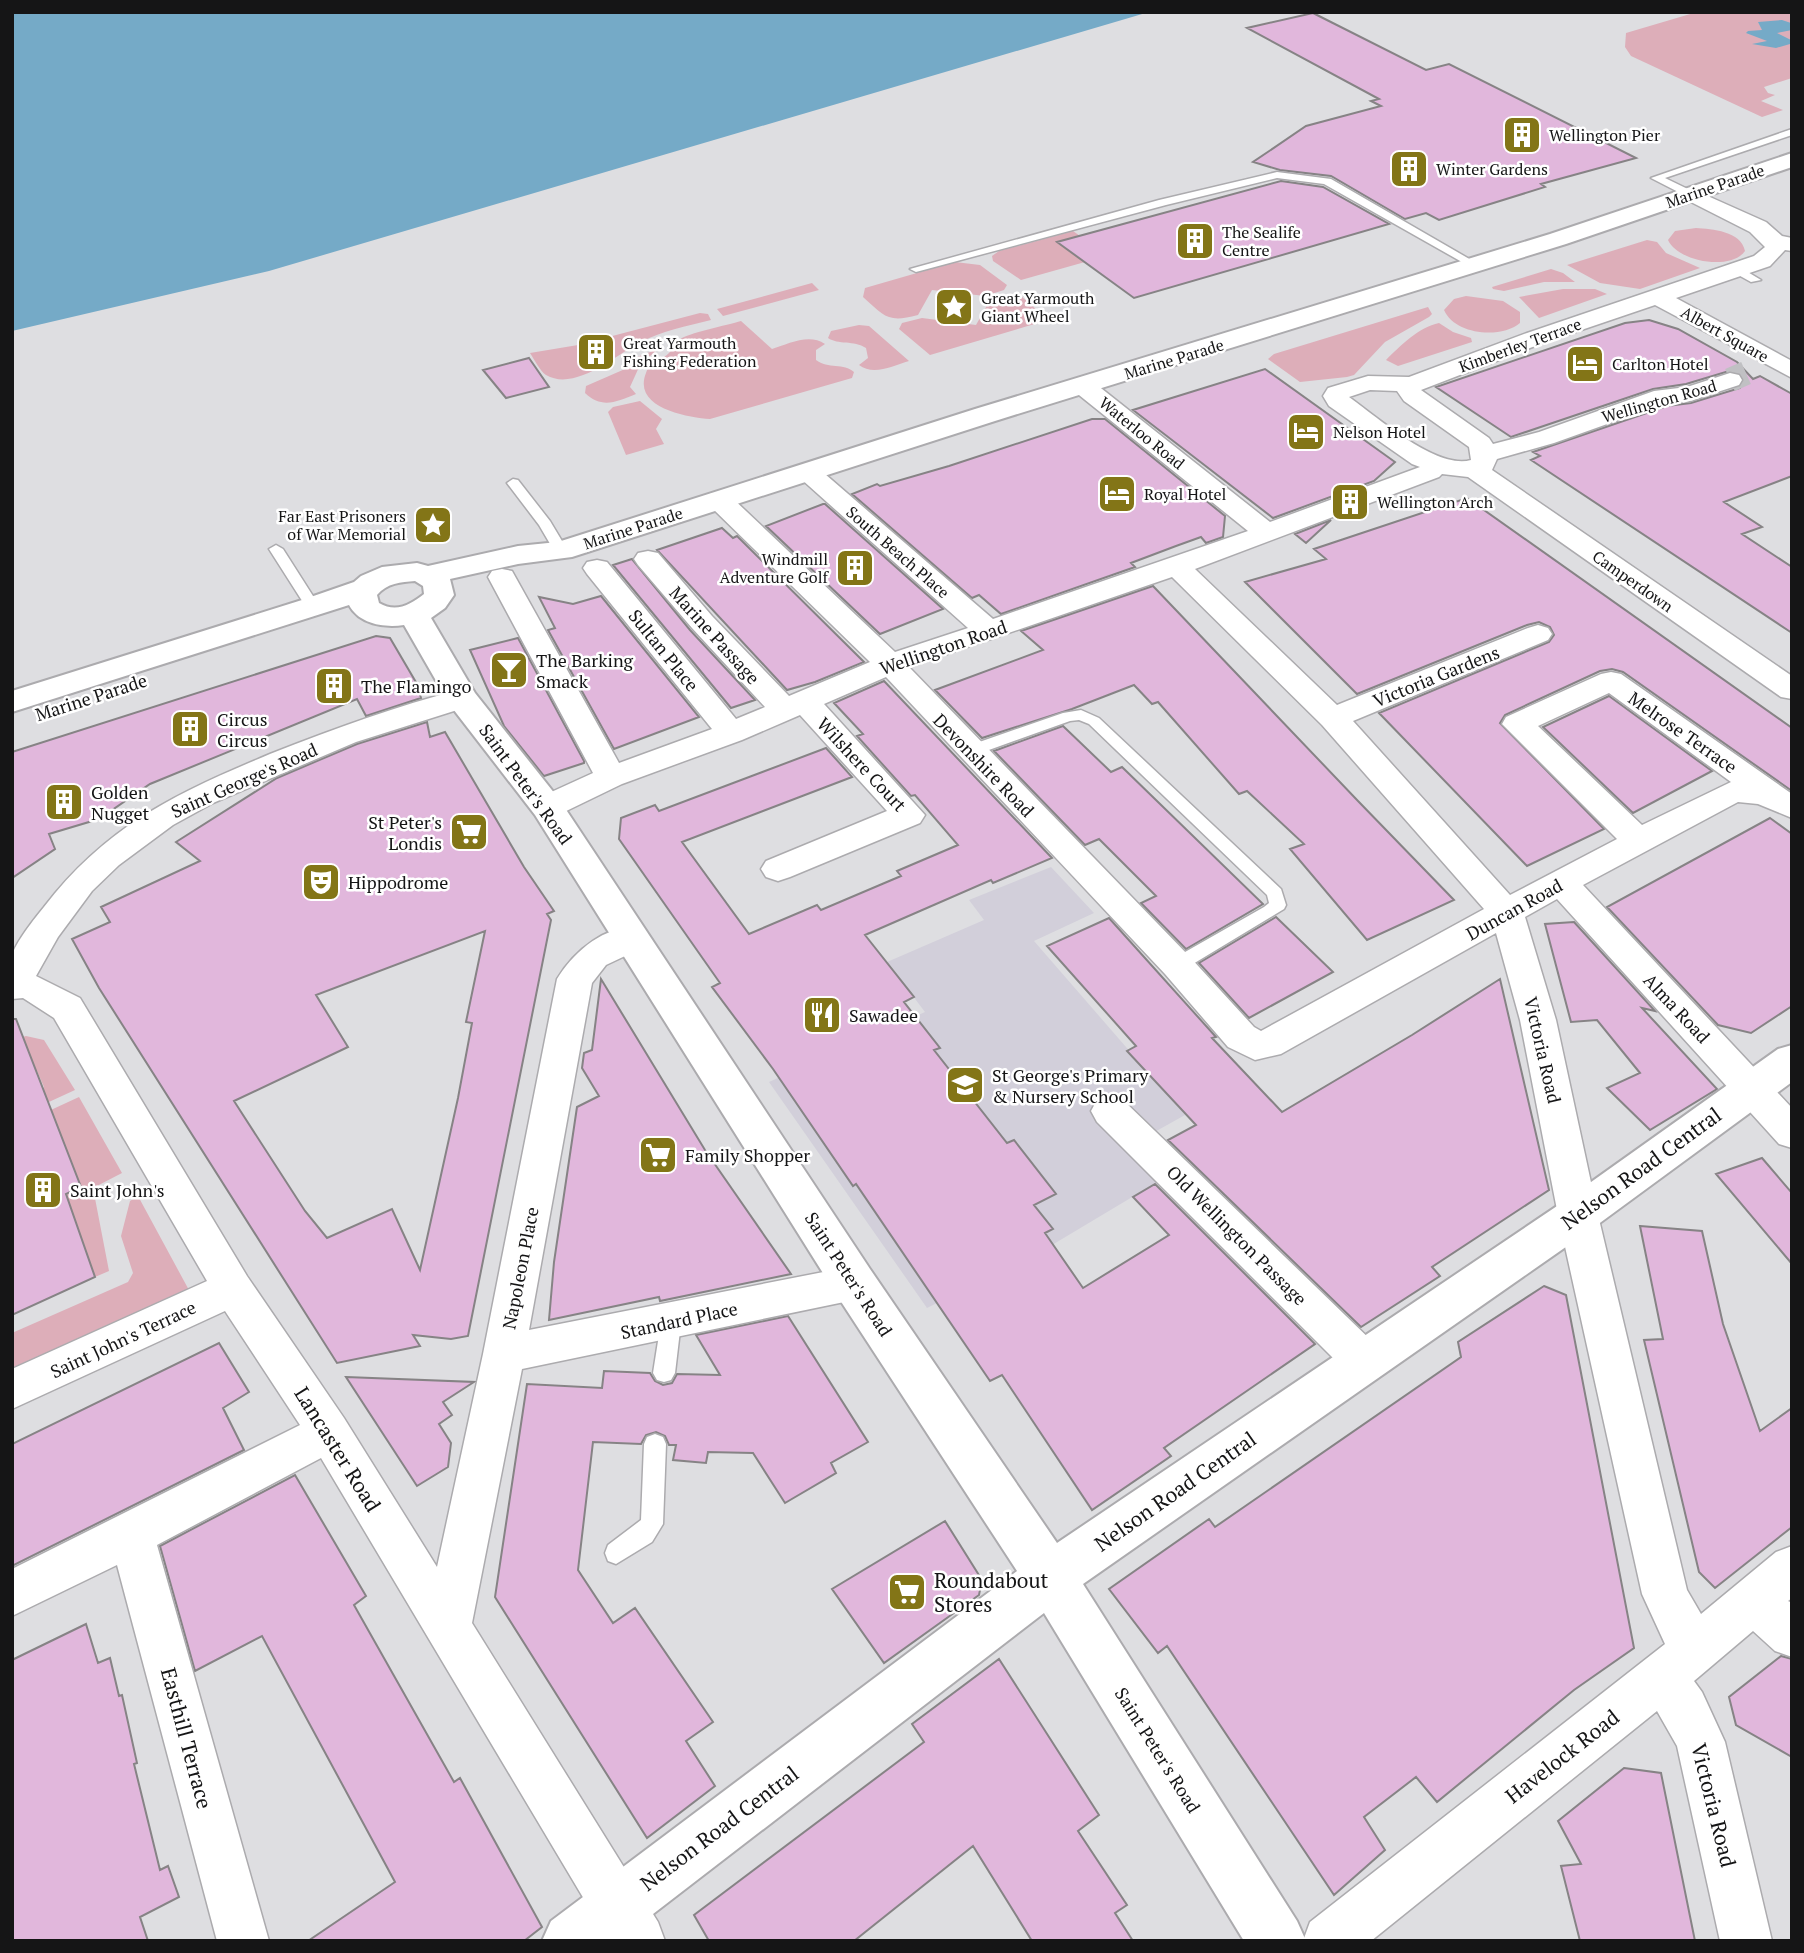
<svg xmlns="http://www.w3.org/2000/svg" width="1804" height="1953" font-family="'PT Serif',serif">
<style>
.built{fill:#d2cfda}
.green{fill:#ddaeb9}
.water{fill:#75aac7}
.building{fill:#e1b7dc;stroke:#868385;stroke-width:2;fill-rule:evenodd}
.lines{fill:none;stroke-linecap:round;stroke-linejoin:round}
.street-tunnel{stroke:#c0c0c3;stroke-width:24;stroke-dasharray:24 12;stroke-linecap:butt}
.lane-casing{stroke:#acabae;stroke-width:3}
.street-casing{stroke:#acabae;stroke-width:3}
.secondary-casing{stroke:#acabae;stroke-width:4}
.lane{fill:#fff;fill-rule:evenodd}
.street{fill:#fff;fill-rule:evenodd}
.secondary{fill:#fff;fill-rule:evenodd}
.labels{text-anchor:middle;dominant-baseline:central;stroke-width:5;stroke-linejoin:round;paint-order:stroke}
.far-poi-label{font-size:16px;fill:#151516;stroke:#fff;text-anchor:start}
.far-street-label{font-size:16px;fill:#151516;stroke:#fff}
.street-label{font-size:18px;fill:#151516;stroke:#fff}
.poi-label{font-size:18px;fill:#151516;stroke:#fff;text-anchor:start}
.near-street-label{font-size:21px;fill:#151516;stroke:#fff}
.near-poi-label{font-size:21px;fill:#151516;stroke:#fff;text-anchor:start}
</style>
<rect width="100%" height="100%" fill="#dedee1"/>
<!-- built -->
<path class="built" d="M1051,867l43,46 -60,28 151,174 -34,19 13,44 -117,70 -120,60 -158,-226 156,-70 -38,-50 97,-42 -15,-20z"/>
<!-- green -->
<path class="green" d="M1697,12h95v66l-28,9 4,6 7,2 -14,6 22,9 -21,7 -131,-61 -6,-9 1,-14z
M1696,228c16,1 45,3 49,23 -14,20 -67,11 -77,-11l7,-9z
M1073,231l7,5 5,26 -64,18 -28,-19 -1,-5 7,-5z
M1647,240l10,2 9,11 34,15 -60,21 -40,-6 -33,-18z
M955,262l25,3 27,20 -3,5 -19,6 -53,-6 -14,25c-30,8 -33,2 -55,-18l2,-9z
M1551,269l12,4 12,9h-31l-40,9 -11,-2 -1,-2z
M812,283l7,7 -96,26 -6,-7z
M1563,289h32l12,5 -68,24 -20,-21z
M1010,295l11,1 27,24 -118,35 -31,-26 3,-6 20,-5 54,7 14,-25z
M1466,296l37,5 17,11v11c-19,16 -65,12 -76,-13l10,-11z
M1428,307l4,7 -3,3 -44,25 -31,33 -7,2 -47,5 -32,-23 6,-5z
M700,313l8,1 3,6c-24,6 -50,11 -72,23 -23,12 -64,49 -93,32 -6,-4 -12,-16 -16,-22l48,-8 17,18 18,-5 -16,-18z
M741,321l31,28c16,-5 37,-16 53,-5l-9,6v10c12,9 28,3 38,12l-2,6 -142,41c-23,-2 -78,-11 -64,-46 4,-12 16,-13 23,-20 4,-4 6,-10 10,-13 8,-7 49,-15 62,-19z
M1439,323l14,9 18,6 1,4 -74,24 -12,-6c14,-14 33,-33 53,-37z
M859,325l10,1 40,35c-16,5 -36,15 -50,4l9,-7 -2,-10c-12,-8 -28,-3 -38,-10l3,-7z
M658,349l-18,16 -10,22 6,7c-20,8 -34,15 -51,-1l1,-7 39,-17 12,-12z
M640,401l22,18 -6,10 8,15 -38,11 -18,-43 5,-5z
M26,1036l18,4 31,50 -37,17 -2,-5 8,-15 -7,-16 -21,-4 -4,-27z
M79,1097l43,76 -29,15 16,83 -14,6 -29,-83 15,-8 -22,-50 -19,-21z
M138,1196l52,96 -178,82v-41l116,-51 5,-9 -12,-37 9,-35z"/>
<!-- water -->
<path class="water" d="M12,12h1137l-880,259 -257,60z
M1782,20l9,3 1,7 -15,3 14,7 -1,4 -14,4 -24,-4 15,-3 -21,-8 2,-2 14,-1 -4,-8z"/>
<!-- building -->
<path class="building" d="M1313,13l113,57 23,-6 187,94 -95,26 4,3 -106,33 -13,-7 -21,6 -74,-43 -51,-6 -27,-8 53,-36 75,-20 -10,-5 8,-2 -132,-71z
M1281,181l42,6 66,37 -255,74 -77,-56z
M1649,320l29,9 59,33 16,17 7,-3 32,18v82l-68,26 38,25 -20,7 50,33v66l-261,-173 9,-4 -7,-4 134,-46 24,-3 49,-15 4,-9 -4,-7 -11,-1 -43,13 -33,5 -142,48 -75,-50 189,-64z
M529,358l20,29 -43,11 -23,-28z
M1265,369l130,93 -21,19 -101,37 -140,-108z
M1092,419h13l120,97 -2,21 -17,6 -5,-6 -25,9 -45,17 4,4 -134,47 -22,-19 -7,3 -120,-104 25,-10 3,2 69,-20z
M1467,498l325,230v63l-169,-119 -11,-3 -12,2 -95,44 -5,8 104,106 -77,37 -148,-153 170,-71 5,-7 -4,-8 -11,-5 -12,3 -170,69 -112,-112 81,-23 -12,-10z
M823,504h2l118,105 -63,25 -114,-108z
M1331,520l-25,23 -11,-9z
M722,528l11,10 4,-2 127,126 -49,20 -28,8 -130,-140z
M632,559l58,71 65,70 -24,8 -118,-143z
M1153,586l205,215 96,99 -87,40 -77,-91 14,-5 -57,-53 -8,3 -81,-92 -6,2 -18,-19 -62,24 -90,29 -47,-48 108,-40 -22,-19z
M601,596l98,121 -85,32 -66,-119 7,-2 -16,-31 34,7z
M376,636l14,2 27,46 4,14 -55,18 -9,-17 -207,85 -51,35 -50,15 6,15 -43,29v-126z
M518,638l66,123v2l-40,13 -40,-50 -34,-76z
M884,681l168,177 -59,25 -2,-3 -126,55 49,62 -10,5 36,46 -6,2 73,93 7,-3 42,54 -22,11 19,24 -8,4 38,55 86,-53 -36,-38 22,-13 160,160 -151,104 7,8 -79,54 -90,-135 -12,6 -134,-197 -3,2 -80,-117 -61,-82 8,-4 -101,-144 2,-21 34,-13 4,6 167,-63 26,29 -170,65 67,92 68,-29 4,5 80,-34 -4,-5 61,-26 -43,-50 -4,1 -54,-60 6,-2 -29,-31z
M1609,696l103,75 -79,42 -90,-86z
M427,722l3,15 15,-5 79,135 30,44 -7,3 4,6 -83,416 -17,3 -38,-4 7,11 -83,17 -238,-375 -27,-49 38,-17 -9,-15 99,-46 -24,-19 101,-64 80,-34zM485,931l-19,91 6,1 -14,75 -38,172 -28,-61 -65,29 -22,-27 -71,-110 114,-54 -32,-52z
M1063,726l48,46 11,-5 141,137 -77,45 -45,-46 15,-7 -57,-57 -14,6 -91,-94z
M1770,818l22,16v172l-41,27 -33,-8 -111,-118z
M1276,917l57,55 -84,46 -50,-55z
M1109,918l107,119 -4,1 70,74 130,-77 88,-56 49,211 -117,77 8,9 -79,51 -193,-187 28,-15 -69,-74 9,-5 -89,-100z
M1574,922l81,89 -13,-3 75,81 -67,41 -43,-42 33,-15 -43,-53 -26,2 -26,-98z
M601,979l104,171 86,124 -131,27 -1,-4 -110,23 5,-58 23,-155 22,-11 -17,-28 2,-15 8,-3z
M12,1019h4l65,168 -15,7 29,83 -83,38z
M1762,1158l30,35v71l-76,-90z
M1640,1226l62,5 21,93 37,107 32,-23v119l-77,61 -16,-16 -55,-232 19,-1z
M1544,1286l22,9 68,353 -60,42 -137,112 -21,-25 -52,40 21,33 -51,45 -167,-249 -9,7 -49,-64 100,-70 6,8 246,-170 -3,-15z
M788,1316l80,126 -37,21 5,10 -51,30 -32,-50 -45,-1 -2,11 -33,-3 3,-15h-7l-4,-9 -9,-4 -10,3 -5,9 -48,-2 -15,128 35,53 22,-15 78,114 -27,19 29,45 -68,52 -152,-241 32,-213 75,4 2,-17 46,2 5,8 8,4 9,-2 5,-9 43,1 -24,-40z
M219,1343l30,49 -26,16 21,42 -232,116v-122z
M346,1377l128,5 -31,20 9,13 -13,9 12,19 -3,24 -31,19z
M295,1475l71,121 -12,9 100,177 6,-4 82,149 -18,14h-216l87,-59 -133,-246 -67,35 -35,-125z
M945,1521l37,59 -3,15 -95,68 -52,-74z
M86,1624l12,39 12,-5 9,38 3,-1 15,68 -3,1 26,106 8,-4 11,31 -39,20 8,24h-136v-281z
M1781,1656l11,3v98l-56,-32 -7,-28z
M999,1659l100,156 -21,16 49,74 -12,8 18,28h-101l-59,-95 -119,95h-145l-15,-26 230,-173 -12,-18z
M1624,1768l37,5 34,168h-115l-19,-75 20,-2 -23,-43z"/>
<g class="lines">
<!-- street-tunnel -->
<path class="street-tunnel" d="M1730,380l16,-7"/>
<defs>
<path id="lane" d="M1792,129v6l-127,43 31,15v4h-8l-37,-19z
M1277,172l54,7 147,85 -9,2 -145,-82 -47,-6 -111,27 -250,67 -6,-3 249,-69z
M1733,268h8l20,12 -10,2 -18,-10z
M513,479l5,1 32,41 18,30 -2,3h-10l-17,-29 -32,-42z
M276,545l7,4 37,58 -2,3 -5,1 -7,-4 -37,-58z
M1081,710l18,8 182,171 5,16 -2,4 -101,61h-12l-3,-5 3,-5 93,-53 5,-4 -2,-8 -178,-171 -10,-4 -9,1 -95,34h-10l-3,-4 3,-4 98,-34z
M671,1313l7,3 3,6 -6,51 -4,7 -7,2 -7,-2 -4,-7 8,-51 3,-6z
M655,1434l8,3 3,7 -3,80 -11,18 -36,22 -8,-3 -3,-8 3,-8 33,-25 3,-76 3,-7z"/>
<path id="street" d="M1692,189l74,33 16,14 10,2v13l-7,-1 -15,16 -94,32 116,63v17l-137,-73 -112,38 -122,47 68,48 4,6 46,-12 115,-41 33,-4 43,-14 9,2 3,5 -3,5 -49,16 -24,2 -112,40 -57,16 -5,11 300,206v23l-11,-2 -313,-220 -26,-3 -3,3 -244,92 142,136 191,-77 10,-3 10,3 4,6 -4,6 -195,81 157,174 107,-56 -115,-115 4,-7 95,-43 10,-2 10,2 171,120v24l-34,-14 -20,-2 -155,83 209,223v40l-13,-4 -222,-245 -32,18 31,103 42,195 89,375 14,24 75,-62 16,-6v52l-4,3 4,2v54l-17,-6 -22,-20 -59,50 8,11 23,50 47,199h-52l-43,-195 -20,-35 -286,230h-68l7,-19 355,-278 -23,-50 -84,-379 -38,-195 -24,-87 -215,121 -26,6 -27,-13 -63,-73 -279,-297 -62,27 101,111 -5,8 -130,54 -12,4 -12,-4 -5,-8 5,-8 121,-50 -87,-96 -58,25 -120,44 -64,31 -11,3 -11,-3 -5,-8 5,-8 57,-26 -105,-196 4,-6 10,-2 10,2 107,192 93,-34 -125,-155 -4,-6 4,-6 10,-2 10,2 129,157 29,-12 -73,-79 -54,-63 -4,-6 4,-6 10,-2 10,2 54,63 77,80 81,-34 -160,-156 -4,-6 4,-6 9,-2 9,2 167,158 73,-24 -168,-150 -4,-5 4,-5 9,-3 9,3 175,151 255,-88 -174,-140 -3,-5 3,-5 9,-2 9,2 178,141 150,-55 -8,-3 -83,-58 -6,-10 5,-8 40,-12 41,1 118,-44 227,-77 11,-9 -15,-15 -65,-33 -3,-4 3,-4zM1370,390l27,1 7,10 65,46 2,13c-34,10 -94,-43 -122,-63zM1172,577l150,148 162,184 -223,122 -7,-4 -65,-71 -280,-289zM1609,693l122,89 -89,43 -104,-99z
M462,689l11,2 4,7 -4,7 -117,37 -143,61 -40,22 -54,40 -27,26 -34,46 -22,39 44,22 167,278 97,142 93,149 46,-213 74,-375c16,-27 52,-59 85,-49l5,9 -5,9 -36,17 -14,18 -63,347 325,-64 14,5 6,12 -6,12 -14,5 -332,69 -50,254 186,299 7,19h-56l-288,-483 -164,87 112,396h-52l-100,-376 -105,51v-47l288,-144 -75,-114 -213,98v-40l195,-88 -153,-263 -31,-20 -11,1c0,-13 -3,-30 0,-43 3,-13 23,-38 32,-49 63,-82 133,-114 226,-153 63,-25 127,-48 192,-65z
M1110,1096l13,4 255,247 6,13 -6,13 -15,6 -15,-6 -251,-251 -6,-11 6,-11z"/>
<path id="secondary" d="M1792,153v14l-226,77 -571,177 -423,136 -54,7 -68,15 4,16 -9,13 -14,10 44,75 84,106 311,470 187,274 506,-341 215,-153 14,-4v37l-199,146 -510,356 214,337 9,20h-62l-200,-328 -426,328h-76l9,-20 466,-350 -179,-274 -303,-482 -85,-110 -46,-80c-20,3 -45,-1 -55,-20l-337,107v-21l290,-91 52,-18 7,-6 21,-9 35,-4 11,3 90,-20 40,-4 417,-133 575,-175zM415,581l8,5 1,8c-14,11 -28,19 -45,9l-2,-8c10,-12 24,-13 38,-14z"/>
</defs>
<!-- lane casing -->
<use href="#lane" class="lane-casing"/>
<!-- street casing -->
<use href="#street" class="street-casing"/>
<!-- secondary casing -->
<use href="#secondary" class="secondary-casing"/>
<!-- lane -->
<use href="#lane" class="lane"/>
<!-- street -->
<use href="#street" class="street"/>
<!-- secondary -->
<use href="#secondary" class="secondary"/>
</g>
<!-- icons -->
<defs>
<symbol id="building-square" viewBox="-11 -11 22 22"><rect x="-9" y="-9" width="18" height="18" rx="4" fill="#837517" stroke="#fff"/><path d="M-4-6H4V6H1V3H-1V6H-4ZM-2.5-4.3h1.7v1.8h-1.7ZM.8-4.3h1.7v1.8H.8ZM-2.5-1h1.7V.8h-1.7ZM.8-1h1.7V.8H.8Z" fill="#fff"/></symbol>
<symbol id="sight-square" viewBox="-11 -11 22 22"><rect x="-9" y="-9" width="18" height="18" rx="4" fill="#837517" stroke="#fff"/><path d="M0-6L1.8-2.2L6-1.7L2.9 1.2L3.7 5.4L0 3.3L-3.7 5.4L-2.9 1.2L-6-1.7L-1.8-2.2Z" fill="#fff"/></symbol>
<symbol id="hotel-square" viewBox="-11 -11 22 22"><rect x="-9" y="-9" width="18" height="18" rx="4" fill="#837517" stroke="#fff"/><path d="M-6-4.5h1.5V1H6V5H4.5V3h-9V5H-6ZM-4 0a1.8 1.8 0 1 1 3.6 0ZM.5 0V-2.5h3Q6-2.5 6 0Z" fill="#fff"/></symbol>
<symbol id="bar-square" viewBox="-11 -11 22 22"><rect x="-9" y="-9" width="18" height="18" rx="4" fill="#837517" stroke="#fff"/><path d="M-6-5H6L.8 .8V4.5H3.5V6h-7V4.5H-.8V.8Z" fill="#fff"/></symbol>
<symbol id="supermarket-square" viewBox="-11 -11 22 22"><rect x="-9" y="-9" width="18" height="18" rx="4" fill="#837517" stroke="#fff"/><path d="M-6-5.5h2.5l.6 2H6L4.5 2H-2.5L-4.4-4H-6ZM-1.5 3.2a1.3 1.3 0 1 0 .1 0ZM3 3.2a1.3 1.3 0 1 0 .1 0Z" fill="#fff"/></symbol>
<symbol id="theatre-square" viewBox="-11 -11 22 22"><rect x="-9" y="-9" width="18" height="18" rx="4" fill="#837517" stroke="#fff"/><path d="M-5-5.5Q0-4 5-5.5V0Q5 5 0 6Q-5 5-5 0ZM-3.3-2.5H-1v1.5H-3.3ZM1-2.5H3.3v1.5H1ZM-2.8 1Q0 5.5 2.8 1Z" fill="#fff"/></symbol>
<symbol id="restaurant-square" viewBox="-11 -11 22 22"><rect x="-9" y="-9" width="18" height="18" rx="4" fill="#837517" stroke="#fff"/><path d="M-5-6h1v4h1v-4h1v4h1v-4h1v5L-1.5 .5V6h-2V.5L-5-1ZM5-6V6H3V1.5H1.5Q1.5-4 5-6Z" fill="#fff"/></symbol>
<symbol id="school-square" viewBox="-11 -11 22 22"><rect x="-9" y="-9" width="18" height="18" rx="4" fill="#837517" stroke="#fff"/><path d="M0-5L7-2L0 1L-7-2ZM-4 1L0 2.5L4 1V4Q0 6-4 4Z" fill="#fff"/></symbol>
</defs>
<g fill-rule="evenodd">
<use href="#building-square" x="1500" y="113" width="44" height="44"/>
<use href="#building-square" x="1387" y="147" width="44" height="44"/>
<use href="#building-square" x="1173" y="219" width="44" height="44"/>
<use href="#sight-square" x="932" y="285" width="44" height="44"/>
<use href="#building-square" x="574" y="330" width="44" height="44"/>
<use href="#hotel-square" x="1563" y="342" width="44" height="44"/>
<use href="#hotel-square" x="1284" y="410" width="44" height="44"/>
<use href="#hotel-square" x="1095" y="472" width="44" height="44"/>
<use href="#building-square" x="1328" y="480" width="44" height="44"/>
<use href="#sight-square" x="411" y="503" width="44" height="44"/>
<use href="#building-square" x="833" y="546" width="44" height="44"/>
<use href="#bar-square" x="487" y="648" width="44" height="44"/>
<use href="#building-square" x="312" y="664" width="44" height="44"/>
<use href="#building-square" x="168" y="707" width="44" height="44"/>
<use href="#building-square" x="42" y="780" width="44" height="44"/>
<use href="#supermarket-square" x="447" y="810" width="44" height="44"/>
<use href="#theatre-square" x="299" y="860" width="44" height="44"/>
<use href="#restaurant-square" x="800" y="993" width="44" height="44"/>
<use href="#school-square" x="943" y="1063" width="44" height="44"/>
<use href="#supermarket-square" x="636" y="1133" width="44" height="44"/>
<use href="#building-square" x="21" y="1168" width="44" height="44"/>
<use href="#supermarket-square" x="885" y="1570" width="44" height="44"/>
</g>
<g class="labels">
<!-- far-poi labels -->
<g class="far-poi-label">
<text x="1549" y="135">Wellington Pier</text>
<text x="1436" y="169">Winter Gardens</text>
<text x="1222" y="232">The Sealife<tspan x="1222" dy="18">Centre</tspan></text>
<text x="981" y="298">Great Yarmouth<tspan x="981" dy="18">Giant Wheel</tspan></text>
<text x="623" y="343">Great Yarmouth<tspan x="623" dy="18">Fishing Federation</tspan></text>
<text x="1612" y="364">Carlton Hotel</text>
<text x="1333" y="432">Nelson Hotel</text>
<text x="1144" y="494">Royal Hotel</text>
<text x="1377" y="502">Wellington Arch</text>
<text x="406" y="516" text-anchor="end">Far East Prisoners<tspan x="406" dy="18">of War Memorial</tspan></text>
<text x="828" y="559" text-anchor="end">Windmill<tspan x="828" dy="18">Adventure Golf</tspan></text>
</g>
<!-- far-street labels -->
<g class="far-street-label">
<text transform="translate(1715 186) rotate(-19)">Marine Parade</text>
<text transform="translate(1725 334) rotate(29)">Albert Square</text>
<text transform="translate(1520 345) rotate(-20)">Kimberley Terrace</text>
<text transform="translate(1174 359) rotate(-17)">Marine Parade</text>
<text transform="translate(1659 401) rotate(-16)">Wellington Road</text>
<text transform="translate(1142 433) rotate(39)">Waterloo Road</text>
<text transform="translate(633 528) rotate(-18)">Marine Parade</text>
<text transform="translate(898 552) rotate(41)">South Beach Place</text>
<text transform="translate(1633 581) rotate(35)">Camperdown</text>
</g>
<!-- street labels -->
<g class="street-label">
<text transform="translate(715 635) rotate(48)">Marine Passage</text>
<text transform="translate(943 647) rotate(-19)">Wellington Road</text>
<text transform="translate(664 650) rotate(51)">Sultan Place</text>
<text transform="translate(1436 676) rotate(-22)">Victoria Gardens</text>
<text transform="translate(91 697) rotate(-18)">Marine Parade</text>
<text transform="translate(1683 732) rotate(35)">Melrose Terrace</text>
<text transform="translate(862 764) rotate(47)">Wilshere Court</text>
<text transform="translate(984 765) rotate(46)">Devonshire Road</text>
<text transform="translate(244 780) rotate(-24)">Saint George's Road</text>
<text transform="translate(526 784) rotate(54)">Saint Peter's Road</text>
<text transform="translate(1514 909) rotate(-29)">Duncan Road</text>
<text transform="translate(1677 1008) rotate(47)">Alma Road</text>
<text transform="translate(1543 1050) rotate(77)">Victoria Road</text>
<text transform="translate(1237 1235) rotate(45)">Old Wellington Passage</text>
<text transform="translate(520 1268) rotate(-79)">Napoleon Place</text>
<text transform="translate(849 1274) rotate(57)">Saint Peter's Road</text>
<text transform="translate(679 1320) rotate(-12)">Standard Place</text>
<text transform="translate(123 1339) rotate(-25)">Saint John's Terrace</text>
<text transform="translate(1158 1750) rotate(58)">Saint Peter's Road</text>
</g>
<!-- poi labels -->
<g class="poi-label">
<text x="536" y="660">The Barking<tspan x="536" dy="21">Smack</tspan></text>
<text x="361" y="686">The Flamingo</text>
<text x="217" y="719">Circus<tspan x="217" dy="21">Circus</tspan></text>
<text x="91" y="792">Golden<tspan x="91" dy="21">Nugget</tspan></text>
<text x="442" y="822" text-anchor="end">St Peter's<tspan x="442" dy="21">Londis</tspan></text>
<text x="348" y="882">Hippodrome</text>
<text x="849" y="1015">Sawadee</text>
<text x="992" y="1075">St George's Primary<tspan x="992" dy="21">&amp; Nursery School</tspan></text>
<text x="685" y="1155">Family Shopper</text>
<text x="70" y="1190">Saint John's</text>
</g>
<!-- near-street labels -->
<g class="near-street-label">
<text transform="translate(1641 1168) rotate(-36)">Nelson Road Central</text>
<text transform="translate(338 1449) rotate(58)">Lancaster Road</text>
<text transform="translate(1175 1491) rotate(-35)">Nelson Road Central</text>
<text transform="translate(187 1738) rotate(75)">Easthill Terrace</text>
<text transform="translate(1562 1756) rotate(-38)">Havelock Road</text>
<text transform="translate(1714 1805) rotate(76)">Victoria Road</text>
<text transform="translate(719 1828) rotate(-37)">Nelson Road Central</text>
</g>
<!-- near-poi labels -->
<g class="near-poi-label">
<text x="934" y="1580">Roundabout<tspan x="934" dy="24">Stores</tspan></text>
</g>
</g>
<!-- border -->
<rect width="1804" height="1953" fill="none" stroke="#151516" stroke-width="28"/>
</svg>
